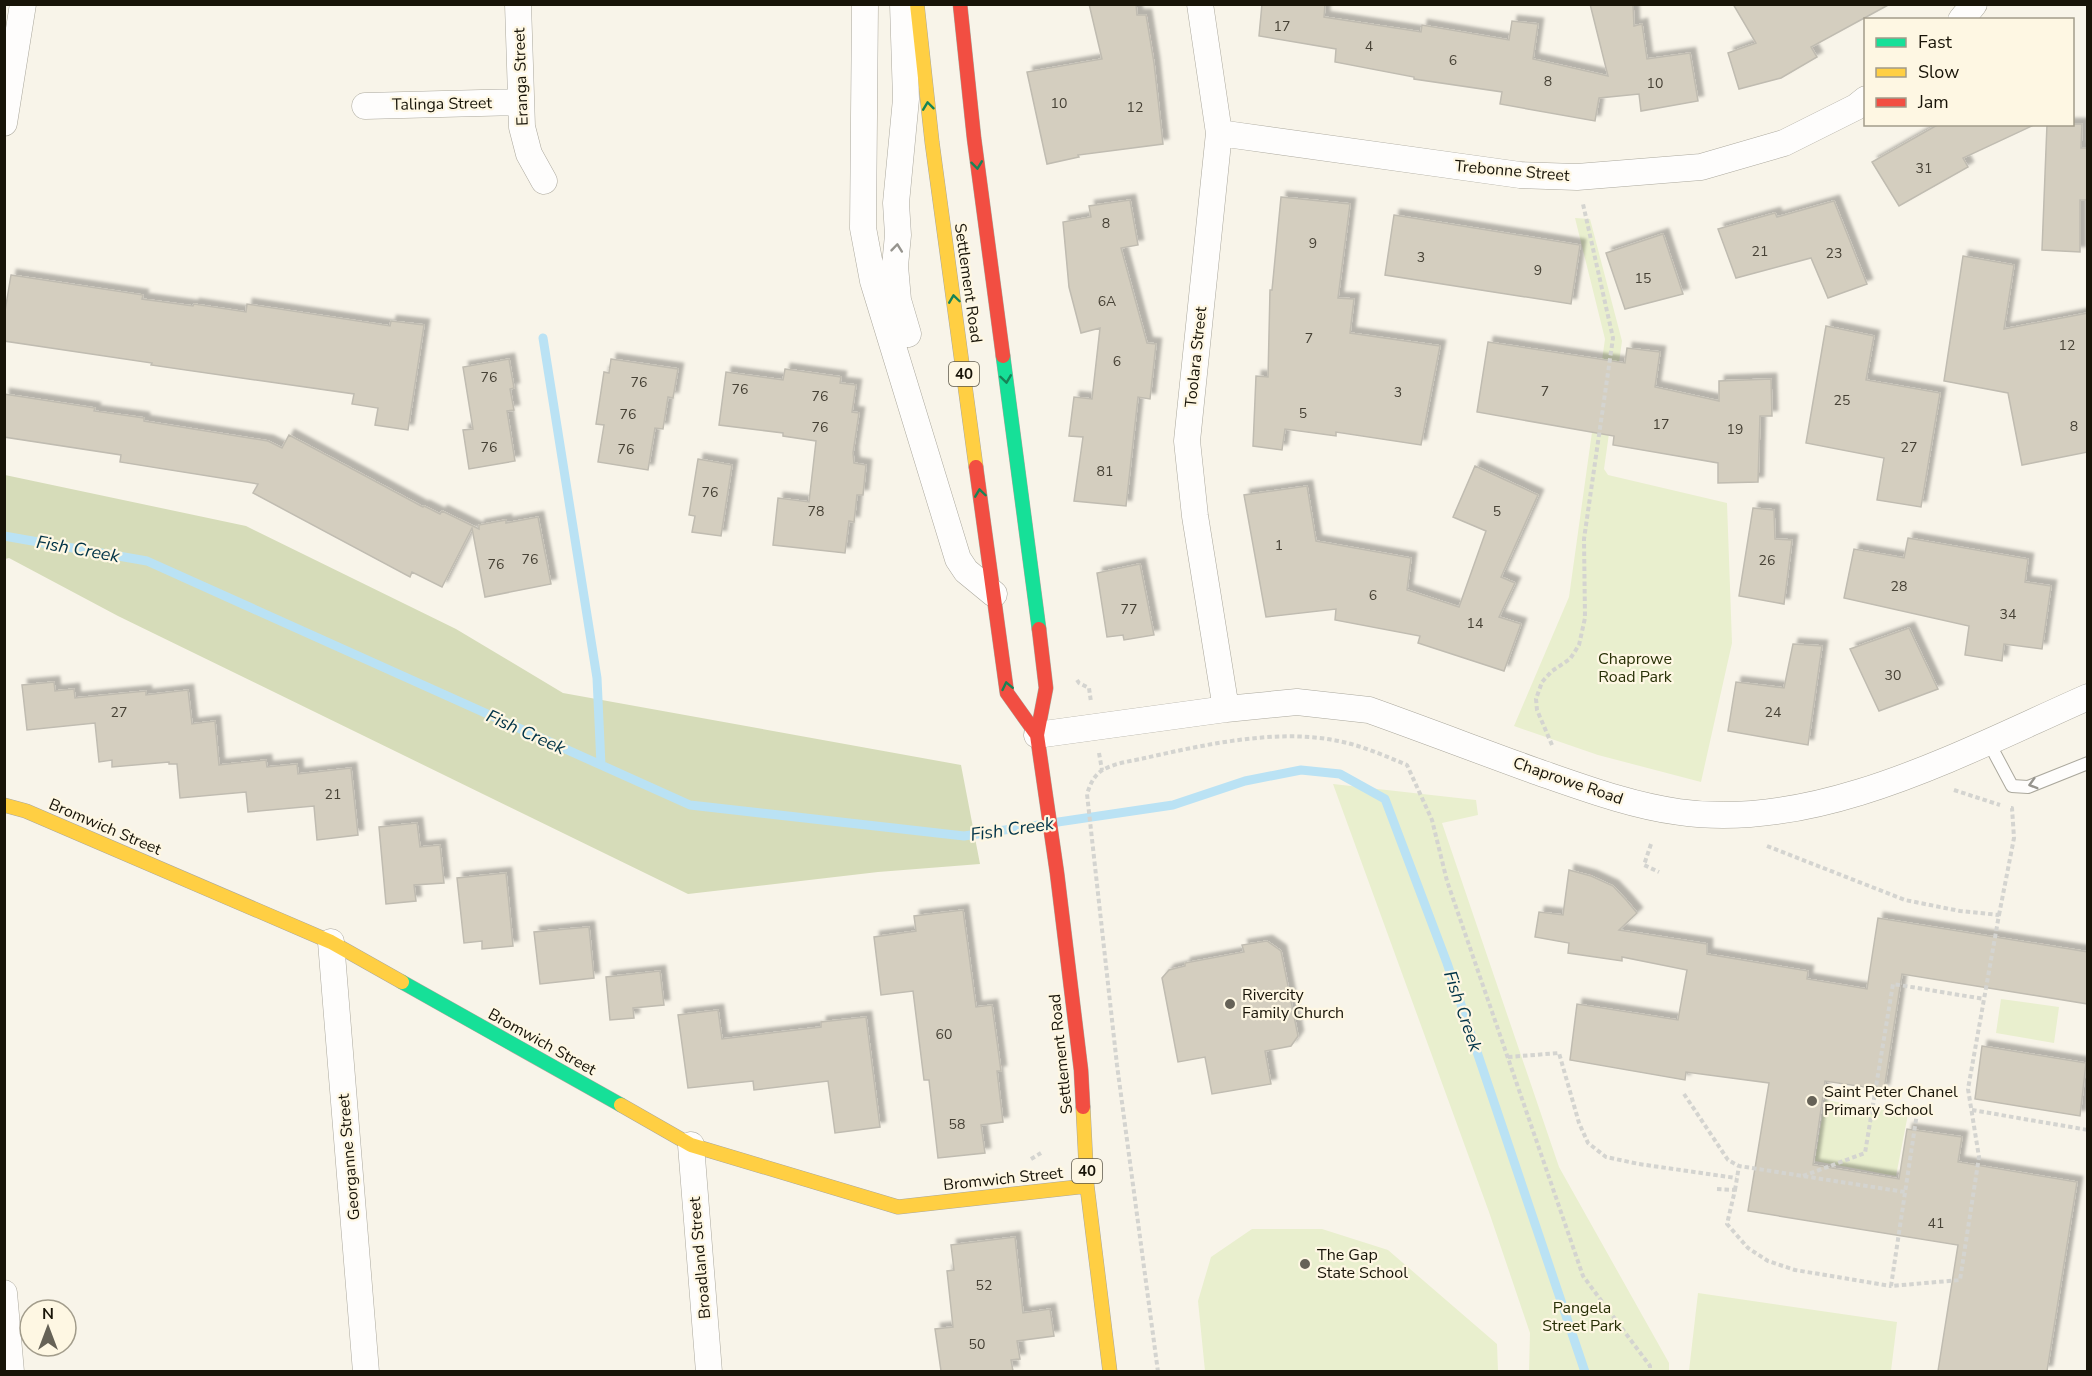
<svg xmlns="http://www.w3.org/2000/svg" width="2092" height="1376" font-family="'Nunito Sans',sans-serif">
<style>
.green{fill:#e9efce}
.forest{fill:#d6dcb9}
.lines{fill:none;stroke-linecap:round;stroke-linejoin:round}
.stream{stroke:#bae2f4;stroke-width:9}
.building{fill:#d4cebf;stroke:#c0bcb1;stroke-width:1.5;filter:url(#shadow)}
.lane-casing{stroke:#aba89d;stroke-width:14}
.street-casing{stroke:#aba89d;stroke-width:27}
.fast-casing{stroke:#aba89d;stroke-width:15}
.slow-casing{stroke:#aba89d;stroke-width:15}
.jam-casing{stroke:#aba89d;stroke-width:15}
.path{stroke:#d4d4d0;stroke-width:4;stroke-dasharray:4.5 3;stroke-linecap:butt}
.lane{stroke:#fefdfc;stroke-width:12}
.street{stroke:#fefdfc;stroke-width:26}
.fast{stroke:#16e098;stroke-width:14}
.slow{stroke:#ffcf43;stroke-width:14}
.jam{stroke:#f24e42;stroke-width:14}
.oneway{stroke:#178457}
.oneway2{stroke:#96948e}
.poi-dot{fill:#666257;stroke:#fef7e3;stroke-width:2}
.labels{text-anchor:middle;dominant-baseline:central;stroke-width:4.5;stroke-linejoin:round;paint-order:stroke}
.number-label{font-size:14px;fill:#474236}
.shield{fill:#fef7e3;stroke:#5d584a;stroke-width:1.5}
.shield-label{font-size:15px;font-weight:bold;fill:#181408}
.street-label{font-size:16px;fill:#181408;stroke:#fef7e3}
.park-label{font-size:16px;fill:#283006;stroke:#fef7e3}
.poi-label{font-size:16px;fill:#181408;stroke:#fef7e3;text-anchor:start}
.water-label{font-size:18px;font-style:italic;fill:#003347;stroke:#fef7e3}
</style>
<defs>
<filter id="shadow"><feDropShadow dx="5.5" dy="-5.5" stdDeviation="1.5" flood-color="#0004"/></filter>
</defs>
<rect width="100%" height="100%" fill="#f8f4e9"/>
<!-- green -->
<path class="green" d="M1575,218l15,1 32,122 -18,128 4,6 119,28 5,140 -31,139 -103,-27 -84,-29 55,-129 36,-258z
M1333,784l143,16 2,15 -36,8 117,344 110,196v8h-140l1,-38 -41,-121z
M2001,999l58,8 -5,36 -58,-10z
M1825,1100l83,14 -12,62 -81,-15z
M1252,1229h70l66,21 109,94 1,27h-293l-7,-70 13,-44z
M1698,1293l199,29 -6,49h-202z"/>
<!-- forest -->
<path class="forest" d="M5,475l241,51 210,103 107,64 398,72 19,99 -102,8 -190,22 -570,-278 -109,-58 -4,1z"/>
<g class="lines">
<!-- stream -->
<path class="stream" d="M543,338l54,340 4,87
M4,536l143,25 543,244 274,31 209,-31 72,-24 56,-11 39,4 45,25 62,164 138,409"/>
</g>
<!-- building -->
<path class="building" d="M1089,4h47l1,11h9l8,48 9,81 -85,11 1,2 -32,7 -20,-92 75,-13z
M1262,4h63l-1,13 97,15 1,-7 87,15 3,-19 26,3 -5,35 75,17 -18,-72h43l1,22 8,-2 5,35 43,-6 8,48 -57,10 -2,-17 -40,4 -4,23 -95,-17 2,-12 -88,-13v-2l-79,-15 1,-13 -77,-13z
M1733,4h157l-79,43 6,10 -36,21 -42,11 -11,-36 28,-10z
M1939,124h97l-73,34 5,9 -69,39 -27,-44z
M2047,124h35l-1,24h7v52h-8v52l-38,-2z
M1281,197l69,7 -12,94 16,1 -4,34 90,13 -19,99 -85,-13v4l-51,-7 -3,21 -29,-4 3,-70 12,1 2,-87h2z
M1130,200l8,45 -17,3 26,95 9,1 -6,55 -12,-2 -12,109 -52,-5 9,-64 -14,-1 5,-39 18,2 8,-71 -19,5 -12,-46 -6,-65 28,-5 -2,-11z
M1834,201l33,83 -39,14 -17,-40 -75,20 -18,-49 57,-16 2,4z
M1394,215l186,30 -9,59 -186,-29z
M1663,234l20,60 -58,15 -19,-56z
M1963,256l51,9 -10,64 84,-16v139l-66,13 -14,-72 -64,-12z
M11,275l132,20 -1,4 51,7 1,-2 52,8 1,-8 143,22 1,-5 33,4 -16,105 -33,-5 3,-17 -26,-4 2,-10 -203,-29 1,-2 -148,-22v-24z
M1826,326l48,10 -8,44 74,13 -19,114 -44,-7 7,-42 -78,-15z
M1488,342l137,21 2,-15 33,4 -5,35 64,14v-20l52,-2 1,37h-12l-2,66 -40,1v-20l-105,-18 1,-9 -137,-24z
M509,359l5,29 -4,1 4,21 -7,1 8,50 -46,8 -6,-39 10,-1 -10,-62z
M611,359l67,10 -5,29 -5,-1 -5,32 -8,-1 -7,42 -50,-8 6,-37 -8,-1 8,-52 5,1z
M785,369l56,8 -1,6 16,2 -4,27 7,1 -6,40 1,10 12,2 -3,30h-6l-3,27 -5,-1 -4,32 -72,-8 5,-47 31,4 7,-61 -33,-5v-3l-64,-8 7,-53 57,8z
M4,394l91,14 -1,3 50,7v3l124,20 14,7 7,-13 134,72 1,-1 16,8 2,-3 37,18v-4l27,-5v3l32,-6 13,67 -66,13 -13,-69 -30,59 -30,-15 -2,5 -157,-84 5,-9 -138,-22 1,-7 -117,-18z
M698,459l34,6 -11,71 -29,-4 3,-16 -6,-1z
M1475,466l63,29 -37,82 14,6 -16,34 22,7 -17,47 -86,-28 2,-7 -85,-16 1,-11 -70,8 -22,-122 63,-9 9,55 95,17 -4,32 52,17 27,-76 -33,-14z
M1753,508l21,2 1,29 17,1 -8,64 -45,-8z
M1908,538l120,21 -3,23 26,4 -9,63 -38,-5 -2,17 -37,-6 4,-29 -125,-28 10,-49 50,9z
M1140,564l14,71 -30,5 -1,-5 -16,2 -10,-64z
M1909,628l29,61 -59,22 -29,-62z
M1793,644l29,2 -14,99 -80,-14 8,-49 48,6z
M54,682l1,9 19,-2 1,9 71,-7v4l42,-5 4,34 23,-3 4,44 47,-5 1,7 30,-3 1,10 53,-6 7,67 -41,5 -3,-34 -66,6 -2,-20 -66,6 -3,-34h-8v-2l-57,5v-7l-13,2 -4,-39 -68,7 -5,-45z
M417,823l3,24 20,-2 4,38 -30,2 2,16 -30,3 -7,-77z
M1569,870l22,6 22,10 14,15 10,12 -18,17 88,14v10l101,17 -1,8 60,10 11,-71 210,34v52l-186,-30 -18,116 -59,-9 -12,84 86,14 8,-50 55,8 -4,25 119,20 -30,189h-109l20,-126 -210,-34 21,-128 -83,-11 -1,8 -115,-20 7,-56 101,16 9,-50 -65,-13v4l-54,-8 1,-10 -34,-6 4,-25 24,3z
M506,873l7,73 -31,3v-8l-18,2 -7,-65z
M963,910l13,97 16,-2 9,66h-4l6,51 -22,3 4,28 -47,5 -9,-78h-5l-11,-89 -32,4 -7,-58 42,-6 -2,-15z
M589,927l5,51 -54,6 -6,-52z
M1267,941l14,10 17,85 -7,10 -26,5 6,33 -59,10 -7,-37 -27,5 -16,-84 7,-8 16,-4v-3l59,-11 -2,-7z
M660,971l4,34 -31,3 1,10 -24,2 -4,-43z
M718,1010l4,29 99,-12v-5l45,-5 14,110 -45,6 -7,-52 -74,9 -1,-9 -65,7 -10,-73z
M1982,1046l104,17 -6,53 -105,-17z
M1015,1237l8,76 27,-4 4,27 -37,5 3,18 -9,1 2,11h-72l-6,-42 18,-2 -6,-56 7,-1 -3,-25z"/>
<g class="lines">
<defs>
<path id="lane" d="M1988,741l24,45 16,1 60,-24"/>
<path id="street" d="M518,4l4,123 7,27 15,27
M865,4l-2,224 10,53 85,278 8,12 28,23
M903,4l3,95 -10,104 2,32 -3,31 3,34 10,34
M1200,4l19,129 -32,308 8,75 31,193
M1961,20l13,-16
M365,106l155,-4
M4,123l19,-119
M1219,133l301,42 57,2 124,-10 83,-24 72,-36 10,-8
M1037,735l189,-26 71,-7 72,8c56,20 111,41 166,61 47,16 94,34 144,41 139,20 284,-60 409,-115
M331,942l35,430
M691,1145l18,227
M4,1293l7,79"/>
<path id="fast" d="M1003,356l36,273
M402,982l219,123"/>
<path id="slow" d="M917,4l15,138 44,325
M4,805l22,6 305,131 71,40
M621,1105l70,40 207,62 189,-21
M1083,1107l4,79 23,186"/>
<path id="jam" d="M960,4l14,134 29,218
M976,467l31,226 30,42
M1039,629l7,59 -9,47 20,138 24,197 2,37"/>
</defs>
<!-- lane casing -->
<use href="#lane" class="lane-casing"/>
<!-- street casing -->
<use href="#street" class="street-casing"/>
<!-- fast casing -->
<use href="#fast" class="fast-casing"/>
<!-- slow casing -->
<use href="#slow" class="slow-casing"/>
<!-- jam casing -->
<use href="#jam" class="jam-casing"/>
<!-- path -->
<path class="path" d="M1077,680l2,3 10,5 2,14
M1552,745l-15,-35 -1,-11 6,-17 10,-11 18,-12 9,-14 6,-27 -1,-79 29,-201 -30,-134
M1099,753l3,17
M1954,790l46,15
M1651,844l-7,21 15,7
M1767,846l138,54 55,11 39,4 -31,174 11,68 -19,123 -69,6 26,-173
M1999,915l15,-77 -2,-30h-2
M1508,1057l51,-4 20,70 9,20 18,14 33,7 97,14
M1684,1094l44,66 11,6
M1972,1110l116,20
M1031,1159l10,-6
M1803,1176l62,-23 28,-169 91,15
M1717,1189l18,1 -8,34 21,24 20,13 27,9 96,16
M1735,1190l4,-24 166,26
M1158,1372l-41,-307 -30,-271c3,-9 6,-17 14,-23 12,-8 31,-10 44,-13 58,-13 129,-29 188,-18 25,4 50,15 74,25l25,55 15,61 136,395 67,90v6"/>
<!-- lane -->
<use href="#lane" class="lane"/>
<!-- street -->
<use href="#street" class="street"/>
<!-- fast -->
<use href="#fast" class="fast"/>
<!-- slow -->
<use href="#slow" class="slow"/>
<!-- jam -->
<use href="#jam" class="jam"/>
</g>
<!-- one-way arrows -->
<defs><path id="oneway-chevron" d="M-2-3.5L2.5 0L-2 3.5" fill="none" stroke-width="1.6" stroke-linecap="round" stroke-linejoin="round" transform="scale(1.5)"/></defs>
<g class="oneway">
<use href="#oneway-chevron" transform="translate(928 106) rotate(-97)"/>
<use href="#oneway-chevron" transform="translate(977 165) rotate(83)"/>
<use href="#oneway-chevron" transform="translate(954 299) rotate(-98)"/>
<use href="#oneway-chevron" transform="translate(1006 379) rotate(82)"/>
<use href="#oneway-chevron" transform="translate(980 493) rotate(-98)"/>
<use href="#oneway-chevron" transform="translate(1007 686) rotate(-102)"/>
</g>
<g class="oneway2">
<use href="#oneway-chevron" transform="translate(897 248) rotate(-84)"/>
<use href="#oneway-chevron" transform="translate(2033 784) rotate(164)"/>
</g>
<!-- markers -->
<g class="poi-dot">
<circle cx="1230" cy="1004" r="6"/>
<circle cx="1812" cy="1101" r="6"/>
<circle cx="1305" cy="1264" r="6"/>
</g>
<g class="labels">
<!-- number labels -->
<g class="number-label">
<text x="1282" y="26">17</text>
<text x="1369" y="46">4</text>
<text x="1453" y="60">6</text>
<text x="1548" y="81">8</text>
<text x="1655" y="83">10</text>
<text x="1059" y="103">10</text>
<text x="1135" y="107">12</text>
<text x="1924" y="168">31</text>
<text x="1106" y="223">8</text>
<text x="1313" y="243">9</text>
<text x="1760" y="251">21</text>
<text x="1834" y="253">23</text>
<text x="1421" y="257">3</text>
<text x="1538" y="270">9</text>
<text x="1643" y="278">15</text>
<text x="1107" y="301">6A</text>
<text x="1309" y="338">7</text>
<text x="2067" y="345">12</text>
<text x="1117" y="361">6</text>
<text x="489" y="377">76</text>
<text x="639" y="382">76</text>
<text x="740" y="389">76</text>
<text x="1545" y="391">7</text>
<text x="1398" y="392">3</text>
<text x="820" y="396">76</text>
<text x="1842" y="400">25</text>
<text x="1303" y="413">5</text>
<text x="628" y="414">76</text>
<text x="1661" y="424">17</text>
<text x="2074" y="426">8</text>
<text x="820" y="427">76</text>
<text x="1735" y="429">19</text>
<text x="489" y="447">76</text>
<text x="1909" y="447">27</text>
<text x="626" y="449">76</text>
<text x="1105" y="471">81</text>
<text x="710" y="492">76</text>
<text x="816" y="511">78</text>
<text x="1497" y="511">5</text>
<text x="1279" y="545">1</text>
<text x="530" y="559">76</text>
<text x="1767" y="560">26</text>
<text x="496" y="564">76</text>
<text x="1899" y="586">28</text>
<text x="1373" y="595">6</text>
<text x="1129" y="609">77</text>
<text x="2008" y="614">34</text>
<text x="1475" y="623">14</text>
<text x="1893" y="675">30</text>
<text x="119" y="712">27</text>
<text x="1773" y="712">24</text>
<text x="333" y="794">21</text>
<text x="944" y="1034">60</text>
<text x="957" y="1124">58</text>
<text x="1936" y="1223">41</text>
<text x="984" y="1285">52</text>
<text x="977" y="1344">50</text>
</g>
<!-- shield labels -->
<g class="shield">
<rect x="949" y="362" width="30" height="24" rx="4.5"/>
<rect x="1072" y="1159" width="30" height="24" rx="4.5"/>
</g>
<g class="shield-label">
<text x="964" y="374">40</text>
<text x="1087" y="1171">40</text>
</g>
<!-- street labels -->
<g class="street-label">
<text transform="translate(521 77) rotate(-92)">Eranga Street</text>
<text transform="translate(442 104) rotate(-1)">Talinga Street</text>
<text transform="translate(1512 171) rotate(5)">Trebonne Street</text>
<text transform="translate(968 283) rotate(82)">Settlement Road</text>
<text transform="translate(1196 357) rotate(-84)">Toolara Street</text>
<text transform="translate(1568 781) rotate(19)">Chaprowe Road</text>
<text transform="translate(105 827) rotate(23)">Bromwich Street</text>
<text transform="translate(542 1042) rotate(29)">Bromwich Street</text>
<text transform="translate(1061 1054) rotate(-96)">Settlement Road</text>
<text transform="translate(349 1157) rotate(-95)">Georganne Street</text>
<text transform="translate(1003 1179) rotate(-6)">Bromwich Street</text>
<text transform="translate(700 1258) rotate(-95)">Broadland Street</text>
</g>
<!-- park labels -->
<g class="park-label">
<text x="1635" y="659">Chaprowe<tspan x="1635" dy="18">Road Park</tspan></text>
<text x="1582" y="1308">Pangela<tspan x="1582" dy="18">Street Park</tspan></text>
</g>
<!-- poi labels -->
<g class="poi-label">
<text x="1242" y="995">Rivercity<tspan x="1242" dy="18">Family Church</tspan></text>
<text x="1824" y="1092">Saint Peter Chanel<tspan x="1824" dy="18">Primary School</tspan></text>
<text x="1317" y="1255">The Gap<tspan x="1317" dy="18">State School</tspan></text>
</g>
<!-- water labels -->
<g class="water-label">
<text transform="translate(78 549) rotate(10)">Fish Creek</text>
<text transform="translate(526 732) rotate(24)">Fish Creek</text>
<text transform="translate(1012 829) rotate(-8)">Fish Creek</text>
<text transform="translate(1463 1011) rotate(71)">Fish Creek</text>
</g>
</g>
<!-- border -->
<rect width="2092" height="1376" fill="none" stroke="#181408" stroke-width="12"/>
<!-- legend -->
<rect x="1864" y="18" width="210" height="108" fill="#fef7e3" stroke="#a29c8b" stroke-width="1.5"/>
<rect x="1876" y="38" width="30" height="9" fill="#16e098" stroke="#a29c8b" stroke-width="1.5"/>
<text x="1918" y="48" font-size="18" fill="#181408">Fast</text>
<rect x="1876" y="68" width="30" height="9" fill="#ffcf43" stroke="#a29c8b" stroke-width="1.5"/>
<text x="1918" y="78" font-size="18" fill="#181408">Slow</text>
<rect x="1876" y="98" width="30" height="9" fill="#f24e42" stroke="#a29c8b" stroke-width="1.5"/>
<text x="1918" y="108" font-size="18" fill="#181408">Jam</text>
<!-- north arrow -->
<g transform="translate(48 1328)"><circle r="28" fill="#fef7e3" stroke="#a29c8b" stroke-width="1.5"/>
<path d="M0-4.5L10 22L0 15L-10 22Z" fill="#666257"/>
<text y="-9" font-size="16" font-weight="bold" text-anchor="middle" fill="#181408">N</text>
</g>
</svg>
